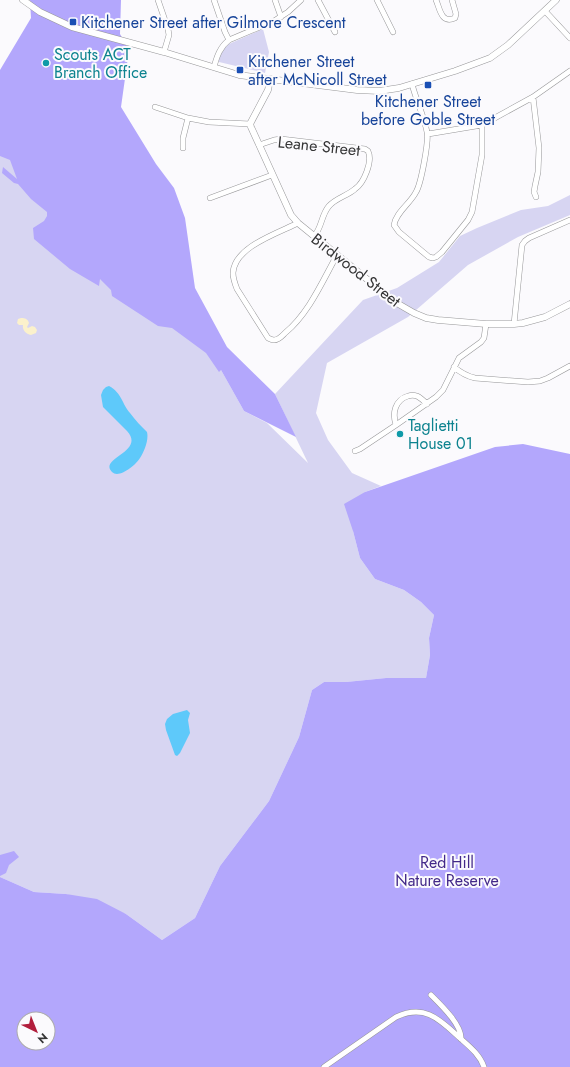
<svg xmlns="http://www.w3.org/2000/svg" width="570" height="1067" font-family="Jost,sans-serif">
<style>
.green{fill:#d7d5f2}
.forest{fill:#b3a7fc;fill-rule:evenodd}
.sand{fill:#fbf1cc}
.water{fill:#5ec9fa}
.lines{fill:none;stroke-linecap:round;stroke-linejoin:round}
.minor-casing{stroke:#979799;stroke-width:6}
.tertiary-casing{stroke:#979799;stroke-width:7}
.minor{stroke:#fff;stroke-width:5}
.tertiary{stroke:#fff;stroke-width:6}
.transit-dot{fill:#1a4fb4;stroke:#fbfafd;stroke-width:1.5}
.culture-dot{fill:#0f9aa8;stroke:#fbfafd;stroke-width:1.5}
.labels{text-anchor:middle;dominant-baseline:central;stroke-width:4;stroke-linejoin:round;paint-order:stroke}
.transit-label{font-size:16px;fill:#164399;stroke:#fbfafd;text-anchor:start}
.culture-label{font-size:16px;fill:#0d838f;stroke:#fbfafd;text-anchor:start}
.street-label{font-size:16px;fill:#353536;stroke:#fbfafd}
.park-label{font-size:16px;fill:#432989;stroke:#fbfafd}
</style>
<rect width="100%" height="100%" fill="#fbfafd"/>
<!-- green -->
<path class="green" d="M263,29l6,23 -4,21 -46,-11c0,-7 4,-13 10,-18z
M0,139l197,188 47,84 23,12 41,40 -33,-69 88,-94 34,-12 42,-26 21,-26 17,-8 44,-18 27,-4 22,-11v20l-52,22 -50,28 -60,52 -81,46 -11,50 12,27 24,33 29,13 -16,6 -12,39 7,27 15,21 29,11 17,12 13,13 -5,23 1,17 -4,23h-40l-40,4h-22l-12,8 -13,47 -30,64 -49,65 -25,52 -33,22 -36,-26 -60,-20 -32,-2 -34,-15z"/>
<!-- forest -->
<path class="forest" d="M30,0h91l-1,34 9,16 -8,57 35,57 18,24 11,30 10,70 32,59 48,47 21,43 -52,-26 -23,-41 -2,2 -13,-19 -34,-25 -14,-2 -46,-30 -1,-6 -11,-11 -1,7 -29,-17 -36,-30 -1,-11 11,-7 3,-5v-4l-16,-13 -13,-15 -4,-1 -12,-10 1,-6 14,12 -7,-19 -10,-4v-86l31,-52z
M523,444l47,10v613h-570v-190l34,15 32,2 31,5 29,15 36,26 33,-22 25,-52 49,-65 30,-64 13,-47 12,-8h22l40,-4h40l4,-23 -1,-17 5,-23 -13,-13 -17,-12 -29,-11 -15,-21 -7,-27 -9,-27 21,-12 130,-45zM24,1019h24v24h-24z
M14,851l5,6 -10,8 -3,8 -6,3v-21z"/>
<!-- sand -->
<path class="sand" d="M21,318c4,0 7,1 8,5l-2,4 1,1 4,-2 3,1 2,3 -1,3 -5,2c-5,-1 -9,-5 -8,-10h-4l-2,-2 1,-4z"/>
<!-- water -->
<path class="water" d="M109,386c13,7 13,18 21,27 5,7 11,13 17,19 2,8 -3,20 -7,26 -4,7 -21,21 -28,14 -14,-14 34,-20 15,-41l-24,-24 -2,-12 2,-5 3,-3z
M187,710l3,3 -2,7 2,13 -10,20 -3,3 -2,-1 -9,-25 -1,-6 2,-5 6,-5z"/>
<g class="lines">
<defs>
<path id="minor" d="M158,0l10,29 1,6 -5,17
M214,0l11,32 4,8
M275,0l6,17
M318,0l17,32
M377,0l16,32
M436,0c4,9 5,24 19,18l1,-4 -4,-14
M545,11l25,27
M214,67c3,-11 6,-20 15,-27l45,-19 14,-9 13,-12
M412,84c4,16 12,32 15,48 2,9 -6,52 -11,60 -6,12 -20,20 -22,33l5,7 30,25 4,1 3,-1 6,-5 26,-32 4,-8 10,-57v-30
M533,97l6,51 -1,24 -3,14 -1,6 2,5
M155,107l33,11 21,4 41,2
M428,134l54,-9 51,-28 37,-26
M259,145l15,-5 7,-1 84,10 3,2c5,10 -4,32 -13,38 -8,7 -19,9 -26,17 -8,9 -7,22 -15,30
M183,148v-10l5,-20
M210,198l62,-23
M298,223c-20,10 -64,24 -65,50 0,6 2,11 4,16l31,49c2,1 4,2 6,2 5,0 8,-4 11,-7 24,-20 37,-51 52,-78
M514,324l8,-79 3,-4 4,-3 41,-18
M454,367c7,6 12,9 21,11l53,4 12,-1 8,-3 22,-12
M396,425c-4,-12 -1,-25 12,-29 3,-1 6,-1 9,0 4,2 7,5 10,8
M355,451l5,-2 36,-24 40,-28 7,-7 16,-32 22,-16 3,-4 2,-14
M431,995c10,10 31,30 30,44
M324,1067l72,-50c30,-14 45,4 65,22 9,8 19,16 23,28"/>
<path id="tertiary" d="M23,0l17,12 32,15 92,25 75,23 118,15 22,1 20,-3 56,-17 35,-13 18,-13 48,-45
M270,80l-2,10 -18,34 1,3 40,88 7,8 97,79 19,11 12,5 12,2 48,4h28l9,-1 22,-6 25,-13"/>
</defs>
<!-- minor casing -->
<use href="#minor" class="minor-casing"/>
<!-- tertiary casing -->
<use href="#tertiary" class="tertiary-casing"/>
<!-- minor -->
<use href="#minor" class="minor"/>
<!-- tertiary -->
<use href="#tertiary" class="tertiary"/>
</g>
<!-- markers -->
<g class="transit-dot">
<rect x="69" y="18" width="8" height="8" rx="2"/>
<rect x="236" y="66" width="8" height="8" rx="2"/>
<rect x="424" y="81" width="8" height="8" rx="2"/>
</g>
<g class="culture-dot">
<circle cx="46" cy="63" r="4"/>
<circle cx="400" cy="434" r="4"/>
</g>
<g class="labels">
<!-- transit labels -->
<g class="transit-label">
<text x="81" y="22">Kitchener Street after Gilmore Crescent</text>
<text x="248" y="61">Kitchener Street<tspan x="248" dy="18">after McNicoll Street</tspan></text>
<text x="428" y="101" text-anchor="middle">Kitchener Street<tspan x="428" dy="18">before Goble Street</tspan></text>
</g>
<!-- culture labels -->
<g class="culture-label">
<text x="54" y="54">Scouts ACT<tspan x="54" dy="18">Branch Office</tspan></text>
<text x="408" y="425">Taglietti<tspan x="408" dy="18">House 01</tspan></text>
</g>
<!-- street labels -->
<g class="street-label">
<text transform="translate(319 146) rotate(6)">Leane Street</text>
<text transform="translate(356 270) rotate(38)">Birdwood Street</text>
</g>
<!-- park labels -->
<g class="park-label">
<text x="447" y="862">Red Hill<tspan x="447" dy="18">Nature Reserve</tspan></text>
</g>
</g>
<!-- north arrow -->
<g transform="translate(36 1031) rotate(137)"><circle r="19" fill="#fbfafd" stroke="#acabad"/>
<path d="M0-3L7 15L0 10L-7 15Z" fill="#b11d3c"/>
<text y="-6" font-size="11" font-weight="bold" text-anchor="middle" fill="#353536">N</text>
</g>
</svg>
